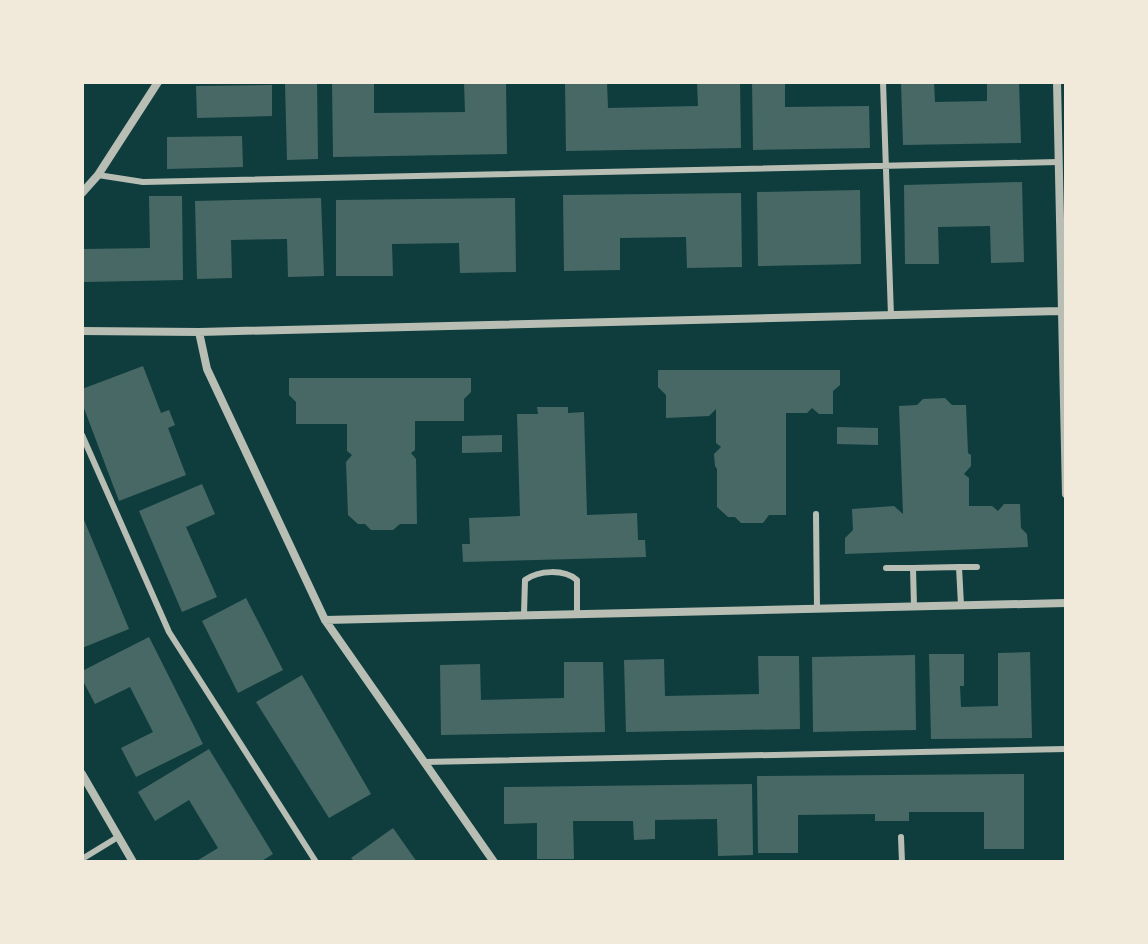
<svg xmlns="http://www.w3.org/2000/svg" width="1148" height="944" font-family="'Space Grotesk',sans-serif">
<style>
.building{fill:#486865}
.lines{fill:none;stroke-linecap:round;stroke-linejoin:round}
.service{stroke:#b8beb3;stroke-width:6}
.minor{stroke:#b8beb3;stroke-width:8}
</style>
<rect width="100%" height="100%" fill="#0f3d3e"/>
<!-- building -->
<path class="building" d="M317,82l1,77 -31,1 -2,-77z
M332,82h42v31l91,-1 -1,-30h42l1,72 -174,3z
M565,82h42l1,26 90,-2 -1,-24h43l1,66 -175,3z
M752,82h33v25l84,-1 1,42 -117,2z
M901,82h33l1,20 52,-1v-19h32l2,61 -118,2z
M272,85v31l-75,2 -1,-32z
M242,136l1,31 -76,2v-32z
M1022,182l2,80 -33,1 -1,-37 -52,1 1,37h-34l-1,-79z
M860,190l1,74 -103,2 -1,-74z
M741,193l1,74 -55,1 -1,-31 -66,1v32l-56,1 -1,-76z
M149,196h33l1,84 -99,2v-33l66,-1z
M321,198l3,78 -36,1 -1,-38 -56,1 1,38 -35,1 -2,-78z
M515,198l1,74 -56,1 -1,-30 -67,1 1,32h-57v-76z
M143,366l18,47 8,-3 6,15 -7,3 18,47 -67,26 -37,-98v-14z
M658,370h182v15l-7,6v23h-14l-7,-6 -5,5h-21v102h-17l-6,8h-22l-6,-6h-7l-11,-10v-38l-2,-3 -1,-12 7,-7 -5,-4v-34l-7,7 -43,2v-23l-8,-8z
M289,378h182v14l-7,7v22h-49v29l-4,3 5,6 1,65h-17l-7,6h-22l-6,-6h-7l-10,-9 -2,-53 6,-7 -5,-4v-27h-51v-22l-7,-7z
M945,398l7,7h14l2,48 3,2v11l-7,8 5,4v28h23l6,5 6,-7h16l1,24 6,6 1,13 -183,7v-16l8,-8 -1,-21 42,-3 9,8 -4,-108 18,-1 6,-6z
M537,407h31v6l16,-1 3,103 50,-2 1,27h7l1,17 -183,5 -1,-18h8l-1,-26 51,-2 -3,-102h21z
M837,427l41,1v17l-41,-1z
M502,435v17l-40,1v-17z
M202,484l13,30 -29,13 31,70 -35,15 -43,-101z
M82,515l47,114 -47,19z
M246,598l37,72 -45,23 -36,-72z
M149,637l54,107 -67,33 -15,-29 32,-16 -23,-45 -35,17 -13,-25v-8z
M1030,652l2,86 -101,1 -2,-85h35v32h-4l1,21 37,-1v-53z
M915,655l1,75 -103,2 -1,-75z
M758,656h41l1,73 -174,3 -2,-72 40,-1 1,37 94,-2z
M564,662h39l2,70 -164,3 -1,-70 40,-1 1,36 83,-2z
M302,675l69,119 -42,24 -73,-116z
M209,749l64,105 -13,8h-65l23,-14 -29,-48 -34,21 -17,-29z
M1024,774v75h-40v-37h-75v9h-34v-7l-77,1v38h-40l-1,-77z
M752,784l1,71 -35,1 -1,-37 -62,1v19l-21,1 -1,-19h-60l1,38h-37v-36l-33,1v-37z
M393,828l24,34h-62l-4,-4z"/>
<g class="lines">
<!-- service -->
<path class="service" d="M883,82l8,234
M98,175l45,7 915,-20
M82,435l87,197 147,230
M816,514l1,94
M959,567h18
M886,568h27
M914,606l-1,-38 46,-1 2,38
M524,614l1,-34c14,-10 39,-11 52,0v34
M424,762l642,-13
M901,837l1,25
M82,859l36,-22"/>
<!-- minor -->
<path class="minor" d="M1057,82l9,412
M82,193l16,-18 60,-93
M82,331l117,1 862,-21
M199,332l8,37 118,251 169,242
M325,620l741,-17
M82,774l51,88"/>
</g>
<!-- border -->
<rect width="1148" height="944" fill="none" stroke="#f1e9da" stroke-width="168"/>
</svg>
